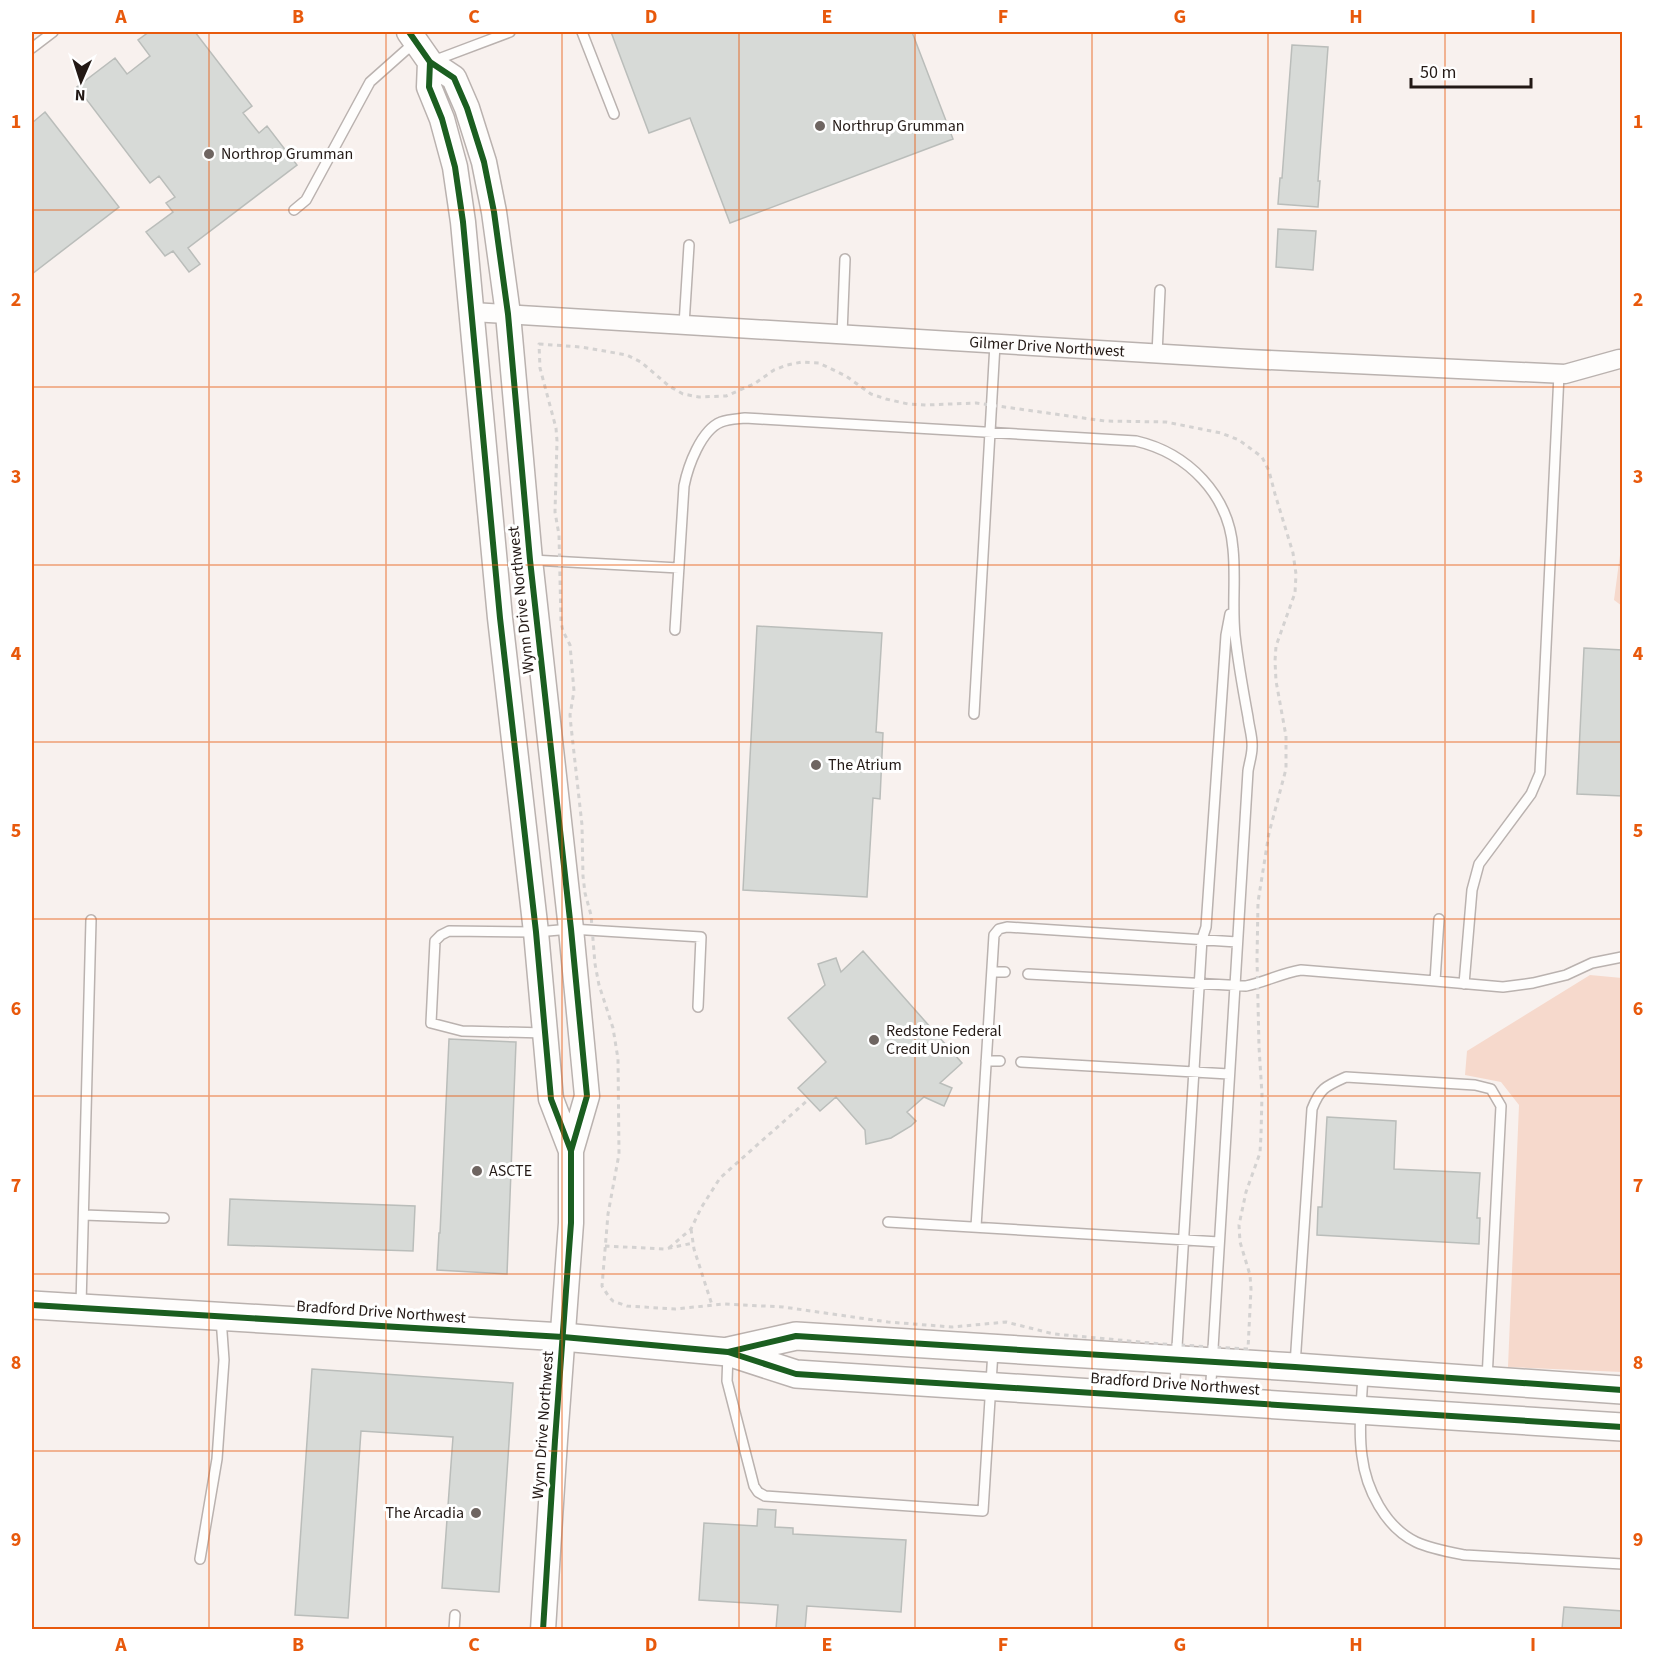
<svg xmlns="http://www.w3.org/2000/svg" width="1654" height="1661" font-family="'Source Sans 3',sans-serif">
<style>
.green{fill:#f6d9cc}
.building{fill:#d7dad7;stroke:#babdba;stroke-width:1.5}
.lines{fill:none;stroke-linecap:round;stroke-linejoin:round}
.service-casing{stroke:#bab2af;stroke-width:12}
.minor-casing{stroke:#bab2af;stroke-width:21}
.tertiary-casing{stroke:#bab2af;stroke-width:27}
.secondary-casing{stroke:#bab2af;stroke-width:30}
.path{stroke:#d4d2d1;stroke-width:3;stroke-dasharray:4.5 4.5;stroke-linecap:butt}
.service{stroke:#fefdfc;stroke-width:9}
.minor{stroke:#fefdfc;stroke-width:18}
.tertiary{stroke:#fefdfc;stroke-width:24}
.secondary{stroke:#fefdfc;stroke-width:27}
.cycleway-casing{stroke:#fff;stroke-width:10}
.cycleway{stroke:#1b5e20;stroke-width:6}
.grid{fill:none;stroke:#e8590c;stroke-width:1.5;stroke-opacity:0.55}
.poi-dot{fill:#6e6561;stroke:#fff;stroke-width:2}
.labels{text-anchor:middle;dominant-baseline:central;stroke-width:6;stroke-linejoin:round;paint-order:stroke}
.poi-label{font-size:16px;fill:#231915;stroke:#fff;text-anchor:start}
.street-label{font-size:16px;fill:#231915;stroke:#fff}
.neatline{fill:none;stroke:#e8590c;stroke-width:2}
.grid-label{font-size:20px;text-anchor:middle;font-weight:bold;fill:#e8590c}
</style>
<rect width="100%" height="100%" fill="#f8f1ee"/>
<!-- green -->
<path class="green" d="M1622,540v66l-8,-6z
M1590,975l32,3v394l-114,-5 11,-262 -18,-23 -36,-7 2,-24z"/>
<!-- building -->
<path class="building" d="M149,32h46l57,74 -9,7 16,20 8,-7 30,39 -109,83 12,16 -11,8 -16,-21 -8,5 -19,-24 27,-20 -7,-9 9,-6 -16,-21 -9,7 -73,-96 38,-29 12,16 4,-3 19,-15 -12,-16z
M611,32h301l41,107 -223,84 -40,-105 -41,15z
M1292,45l36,2 -10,134h2l-2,26 -40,-3 2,-26h2z
M45,112l74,95 -87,67v-151z
M1278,229l38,2 -3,39 -37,-3z
M757,626l125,7 -6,99 7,1 -3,66 -7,-1 -6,99 -124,-7z
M1584,648l39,2v146l-46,-2z
M863,951l99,112 -22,20 12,5 -8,18 -20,-9 -17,15 9,9 -5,5 -20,12 -25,6 -1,-14 -29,-33 -16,14 -22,-23 28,-26 -38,-44 37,-33 -7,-21 18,-6 5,14z
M449,1039l67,3 -9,232 -70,-4 2,-37h1z
M1327,1117l69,4 -2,48 86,4 -3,45h3l-1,26 -162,-9 1,-28h4z
M230,1199l185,7 -2,45 -185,-6z
M312,1369l201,14 -14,209 -57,-4 11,-151 -92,-6 -13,187 -53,-3z
M758,1509l18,1 -1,17 18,1v6l113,6 -5,72 -94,-6 -2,23h-29l2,-24 -79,-5 5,-77 53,3z
M1564,1607l59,4v18h-61z"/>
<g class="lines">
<defs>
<path id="service" d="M582,32l32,82
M32,48l21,-16
M433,61l77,-29
M294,210l12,-10 64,-118 36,-32 10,-5
M684,325l5,-80
M842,334l3,-75
M1157,354l3,-64
M532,560l147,8
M675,630l9,-144c4,-20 17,-56 37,-64 8,-3 16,-3 24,-4l391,23c52,12 93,54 97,108 3,28 -1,57 2,86 3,27 8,55 13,82 1,10 5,21 4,31 0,7 -3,16 -4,23l-38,627
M974,714l21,-370
M992,972h13
M1028,974l218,12c19,-4 36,-13 55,-16l134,11 4,-62
M1435,981l68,6 30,-4 33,-8 26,-12 30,-6
M1464,984l8,-94 7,-26 52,-70 9,-21 19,-399
M545,1033l-83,-2 -31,-8 4,-82 6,-6 8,-4 87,1 35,-3 130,8 -3,70
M986,1061h14
M1021,1062l208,12
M84,1215l80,3
M888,1222l331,20
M976,1227l18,-292 5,-6 8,-2 230,15
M81,1305l10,-385
M728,1354l-1,27 27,105 4,6 7,4 218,15 10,-160
M1295,1365l17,-256c8,-21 14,-23 34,-32l129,8 16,4 10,17 -14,273
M1363,1373c-1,27 -5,56 -1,83 4,33 23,71 54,86 15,7 33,10 49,13l157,9
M1174,1396l28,-457 4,-12 20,-292 4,-21
M200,1559l17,-100 7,-99 -3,-42
M454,1630l1,-15"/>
<g id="minor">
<path id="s1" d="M472,312l776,47 317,15 54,-15"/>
</g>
<path id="tertiary" d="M409,32l21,30 24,16 13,30 17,54 10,50 14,102 22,246 41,369 16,167 -16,55v72l-16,217 -12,190
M430,62l-1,25 13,32 13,48 8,55 37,396 36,314 15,167 20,52"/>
<path id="secondary" d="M32,1305l531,32 165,15 68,22 826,53
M729,1351l67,-15 499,31 327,23"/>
</defs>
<!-- service casing -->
<use href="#service" class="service-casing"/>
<!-- minor casing -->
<use href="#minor" class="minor-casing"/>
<!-- tertiary casing -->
<use href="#tertiary" class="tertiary-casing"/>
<!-- secondary casing -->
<use href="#secondary" class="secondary-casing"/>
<!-- path -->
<path class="path" d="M539,344l42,3 46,8 14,7 28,24 14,8 16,3 27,-1 28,-12 20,-14 13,-5 15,-3 17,1 27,13 25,18 15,5 22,5 18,1 50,-2 129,18 61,1 55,11 18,7 23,17 7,14 6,23 18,59 3,21 -1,19 -19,53 -1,15 1,20 10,55v33l-17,64 -11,69 -1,57 2,88 3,47 -1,41 -1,18 -14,39 -7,33 1,17 10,33 1,14 -3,60 -86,-5 -108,-10 -48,-12 -54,5 -64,-5 -105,-15 -59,-3 -49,5 -48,-3 -14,-5 -4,-4 -7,-11 6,-72 11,-60 -1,-95 -5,-31 -14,-43 -4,-21 -4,-49 -6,-22 -2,-17 -1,-51 -11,-99 -1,-11 4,-24 -4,-46 -7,-14 -2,-9 -2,-87 -4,-23 2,-71 -1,-13 -16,-60z
M691,1229l3,20 18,56
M605,1246l60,3 28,-6
M669,1248l22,-19 10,-21 19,-30 89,-79"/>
<!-- service -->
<use href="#service" class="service"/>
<!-- minor -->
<use href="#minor" class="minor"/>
<!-- tertiary -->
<use href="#tertiary" class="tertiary"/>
<!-- secondary -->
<use href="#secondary" class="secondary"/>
<defs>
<path id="cycleway" d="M409,32l21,30 24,16 13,30 17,54 10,50 14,102 22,246 41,369 16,167 -16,55v72l-16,217 -12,190
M430,62l-1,25 13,32 13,48 8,55 37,396 36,314 15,167 20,52
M32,1305l531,32 165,15 68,22 826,53
M728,1352l68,-16 499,31 327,23"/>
</defs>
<!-- cycleway casing -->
<use href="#cycleway" class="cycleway-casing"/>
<!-- cycleway -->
<use href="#cycleway" class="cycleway"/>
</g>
<!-- grid -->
<path class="grid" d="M209,32v1598M386,32v1598M562,32v1598M739,32v1598M915,32v1598M1092,32v1598M1268,32v1598M1445,32v1598M32,210h1590M32,387h1590M32,565h1590M32,742h1590M32,919h1590M32,1096h1590M32,1274h1590M32,1451h1590"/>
<!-- markers -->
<g class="poi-dot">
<circle cx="820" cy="126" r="6"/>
<circle cx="209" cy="154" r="6"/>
<circle cx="816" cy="765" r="6"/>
<circle cx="874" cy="1040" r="6"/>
<circle cx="477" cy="1171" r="6"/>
<circle cx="476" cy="1513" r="6"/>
</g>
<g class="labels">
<!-- poi labels -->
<g class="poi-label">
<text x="832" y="126">Northrup Grumman</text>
<text x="221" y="154">Northrop Grumman</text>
<text x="828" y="765">The Atrium</text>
<text x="886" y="1031">Redstone Federal<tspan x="886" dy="18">Credit Union</tspan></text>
<text x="489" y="1171">ASCTE</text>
<text x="464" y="1513" text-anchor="end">The Arcadia</text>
</g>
<!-- street labels -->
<g class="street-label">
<text stroke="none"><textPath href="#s1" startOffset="576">Gilmer Drive Northwest</textPath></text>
<text transform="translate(521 600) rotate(-96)">Wynn Drive Northwest</text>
<text transform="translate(381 1312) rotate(4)">Bradford Drive Northwest</text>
<text transform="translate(1175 1384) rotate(4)">Bradford Drive Northwest</text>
<text transform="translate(543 1425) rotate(-86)">Wynn Drive Northwest</text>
</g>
</g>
<!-- border -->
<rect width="1654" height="1661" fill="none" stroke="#ffffff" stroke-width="66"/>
<!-- north arrow -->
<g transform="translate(81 81) rotate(183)" stroke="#ffffff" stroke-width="4.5" paint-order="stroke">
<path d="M0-4.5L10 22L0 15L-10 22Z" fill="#231915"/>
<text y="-9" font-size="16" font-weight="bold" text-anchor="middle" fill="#231915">N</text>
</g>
<!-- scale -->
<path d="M1411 78v9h120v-9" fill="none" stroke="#231915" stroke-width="3"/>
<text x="1420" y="78" font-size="18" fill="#231915" stroke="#ffffff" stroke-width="4.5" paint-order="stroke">50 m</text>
<rect x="33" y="33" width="1588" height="1595" class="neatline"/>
<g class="grid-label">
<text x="121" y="23">A</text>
<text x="298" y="23">B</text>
<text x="474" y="23">C</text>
<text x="651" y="23">D</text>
<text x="827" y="23">E</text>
<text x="1003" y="23">F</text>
<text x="1180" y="23">G</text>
<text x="1356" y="23">H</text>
<text x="1533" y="23">I</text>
<text x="16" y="128">1</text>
<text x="1638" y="128">1</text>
<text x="16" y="306">2</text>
<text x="1638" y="306">2</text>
<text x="16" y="483">3</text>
<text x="1638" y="483">3</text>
<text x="16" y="660">4</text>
<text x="1638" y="660">4</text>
<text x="16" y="837">5</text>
<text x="1638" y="837">5</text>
<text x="16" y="1015">6</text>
<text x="1638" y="1015">6</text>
<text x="16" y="1192">7</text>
<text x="1638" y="1192">7</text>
<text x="16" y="1369">8</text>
<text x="1638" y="1369">8</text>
<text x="16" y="1546">9</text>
<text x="1638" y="1546">9</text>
<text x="121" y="1651">A</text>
<text x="298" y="1651">B</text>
<text x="474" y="1651">C</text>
<text x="651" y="1651">D</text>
<text x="827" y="1651">E</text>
<text x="1003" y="1651">F</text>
<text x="1180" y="1651">G</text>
<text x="1356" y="1651">H</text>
<text x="1533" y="1651">I</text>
</g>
</svg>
